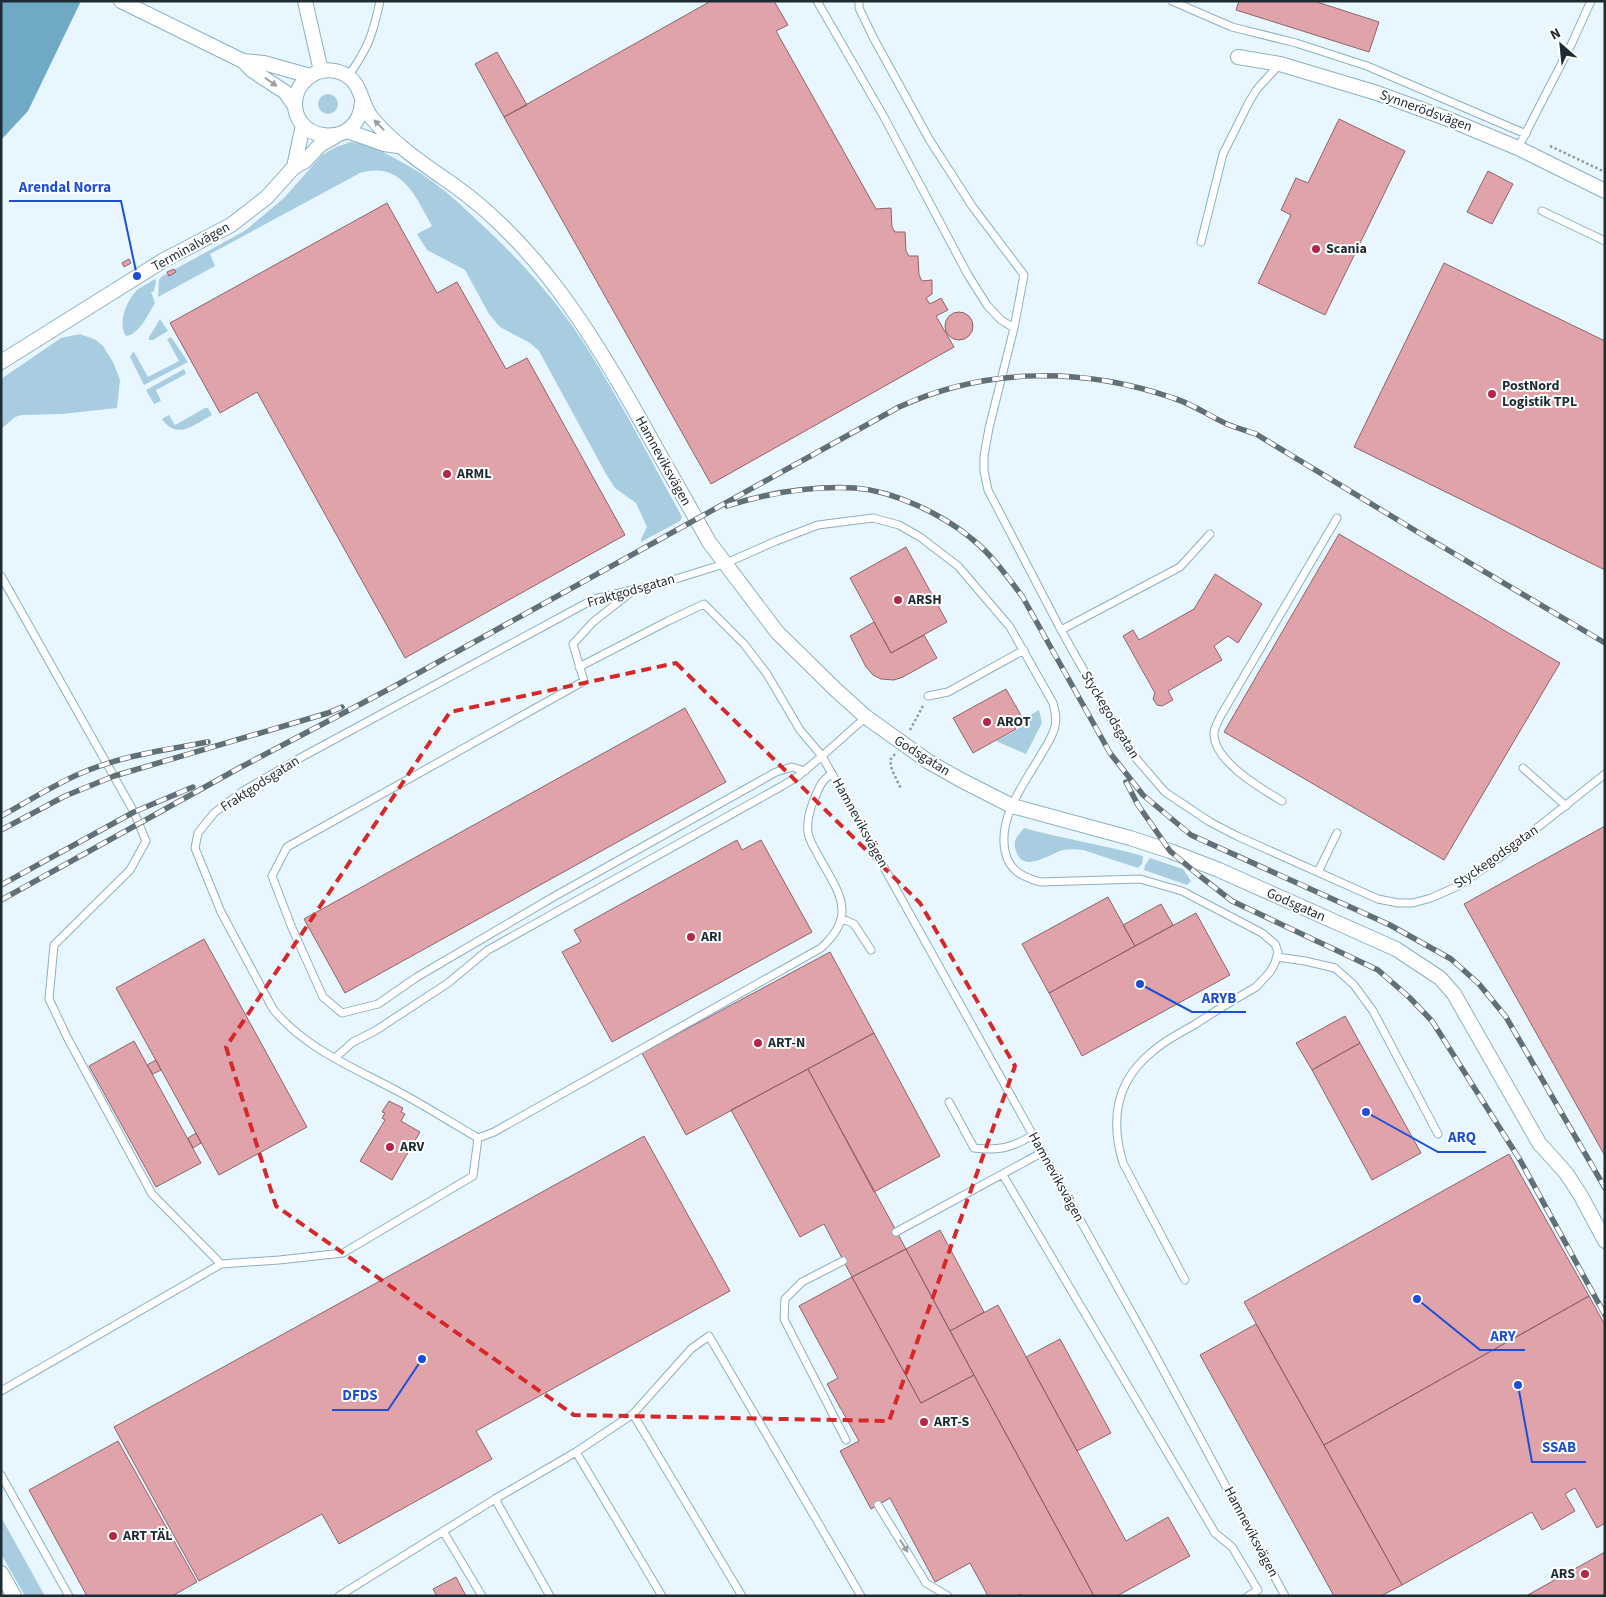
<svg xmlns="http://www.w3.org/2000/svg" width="1606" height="1597" font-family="'Source Sans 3',sans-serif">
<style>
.green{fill:#a8cde0}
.water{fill:#6fa9c6}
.building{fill:#e1a3aa;stroke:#8b6569}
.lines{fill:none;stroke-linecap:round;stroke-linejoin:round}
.lane-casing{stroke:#8bb0c3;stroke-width:9}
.street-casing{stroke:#8bb0c3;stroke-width:16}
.path{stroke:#8d9ca4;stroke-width:2.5;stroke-dasharray:2.5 2.5;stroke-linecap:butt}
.lane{stroke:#fff;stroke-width:7}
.street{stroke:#fff;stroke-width:14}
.rail-casing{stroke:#616f77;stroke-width:5.5}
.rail{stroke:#fff;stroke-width:4;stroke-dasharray:11;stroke-linecap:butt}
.oneway{fill:#99a0a3}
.marked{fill:none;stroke:#d62828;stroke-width:4;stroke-dasharray:10 6;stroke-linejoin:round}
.poi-dot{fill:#b6254a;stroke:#fff;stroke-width:2}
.labels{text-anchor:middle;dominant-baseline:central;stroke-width:4;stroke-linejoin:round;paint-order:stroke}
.street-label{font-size:14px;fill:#1d2b33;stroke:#fff}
.poi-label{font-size:14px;font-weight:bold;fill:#1d2b33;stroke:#fff;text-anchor:start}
.leader{fill:none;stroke:#1d4ed8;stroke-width:2}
.callout-dot{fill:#1d4ed8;stroke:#fff;stroke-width:2}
.callout-label{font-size:15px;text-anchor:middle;font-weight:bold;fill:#1d4ed8;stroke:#fff;stroke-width:4;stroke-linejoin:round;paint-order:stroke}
</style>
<rect width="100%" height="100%" fill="#e8f7ff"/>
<!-- green -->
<path class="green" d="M318 104a10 10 0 1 1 20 0a10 10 0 1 1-20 0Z
M351,142c19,1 39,14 56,23 27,15 49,35 71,56 41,38 79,79 109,127 34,54 64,112 95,169l-2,4 -39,21v-3l6,-12 -11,-24 -21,-15 -9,-14 -67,-123 -9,-8 -30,-16 -11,-13 -24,-44 -38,-20 -10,-16 15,-8c-17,-30 -30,-65 -72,-53l-150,81 5,12 -57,31 1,-17 2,-3 85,-47 38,-32 38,-43 14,-8z
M155,279l1,2 -2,10 -3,1 4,11c-7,11 -15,31 -29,33 -9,-14 1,-35 11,-46 5,-4 13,-7 18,-11z
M160,319l8,12 -15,9h-4v-3z
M80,334l16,6 7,6 10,16 7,18 -3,28 -55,6 -40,1 -7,2 -14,12v-50l60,-41z
M171,337l17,25 -44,23 -14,-28 3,-5h1l14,25 31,-16 -12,-22z
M184,369l2,5 -30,16 5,11 -7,3 -8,-14z
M205,408h3l4,7c-17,9 -35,26 -50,4l7,-4 6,10z
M1039,710l3,13 -16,31 -30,-13 22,-12 -1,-3 7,-4 1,-4z
M1024,828c40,11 80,17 119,28l-1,8 -4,4 -55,-18c-7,-1 -13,-1 -20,0 -14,4 -40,24 -47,1 -4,-11 1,-14 8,-23z
M1150,858l33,11 8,12 -4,4 -43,-15 1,-5z
M1,1517l44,79h-20l-24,-42z"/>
<!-- water -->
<path class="water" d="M1,1h80l-53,110 -27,29z"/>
<!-- building -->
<path class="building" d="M711,1h63l14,24 -12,6 100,178 15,-1 1,19 3,5h10l1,19 3,5h9l1,19 3,6 10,-1v14l-6,4 4,6 11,-6 7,12 -12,6 18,31 -243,137 -207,-367z
M1239,1h75l65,21 -10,30 -133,-42z
M497,52l30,53 -23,12 -29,-53z
M1339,119l66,32 -80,164 -67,-32 33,-68 -10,-5 15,-32 12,5z
M1488,171l25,13 -21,40 -25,-12z
M387,203l50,90 20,-11 49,87 21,-11 98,177 -220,123 -148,-266 -37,21 -50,-90z
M129,259l2,4 -7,4 -2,-4z
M1444,263l161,78v229l-251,-123z
M174,269l2,3 -7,4 -2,-4z
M945 326a14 14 0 1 1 28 0a14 14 0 1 1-28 0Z
M1339,534l221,129 -116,197 -220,-128z
M906,547l41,75 -56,31 -41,-75z
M1215,574l47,30 -24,39 -10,-7 -14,10 8,14 -54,31 5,9 -11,6 -5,-1 -4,-6 2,-6 -32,-57 10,-6 6,10 55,-31z
M874,622l17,31 33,-18 13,23 -34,19 -9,3 -13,-1 -8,-4 -7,-8 -16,-31z
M1006,689l17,30 -10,5 3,5 -43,24 -20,-35z
M685,708l41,74 -381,211 -41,-74z
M1605,826v330l-141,-252z
M737,840l5,10 19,-10 51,92 -200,110 -50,-90 19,-10 -7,-12z
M1108,897l27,49 -86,47 -27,-49z
M1161,904l12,21 -38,21 -12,-21z
M1196,913l34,62 -148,81 -33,-63z
M204,939l103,188 -88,48 -103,-187z
M830,952l44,81 -188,102 -44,-82z
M1345,1016l15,27 -48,27 -16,-27z
M874,1033l66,123 -66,36 -66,-123z
M134,1041l67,122 -45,24 -67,-121z
M1360,1043l61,110 -49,27 -60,-110z
M156,1060l5,10 -8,4 -6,-9z
M808,1069l98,180 -54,28 -28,-53 -24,13 -69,-127z
M389,1101l14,7 -2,4 4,2 -4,7 19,11 -28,48 -32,-19 25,-41 -3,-2 3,-5 -3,-1z
M196,1133l5,10 -8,5 -5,-10z
M644,1136l86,155 -254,140 16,28 -153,85 -17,-30 -123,67 -85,-154z
M1509,1154l80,142 -265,149 -80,-143z
M940,1230l44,82 -34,19 -44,-82z
M906,1249l68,126 -53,28 -69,-126z
M852,1277l69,126 53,-28 120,221h-72l-1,-2 -4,2h-29l-18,-33 -35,19 -45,-84 -19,11 -31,-58 19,-10 -32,-57 11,-6 -39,-72z
M1589,1296l16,29v198l-8,5 -22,-40 -10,6 10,17 -33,19 -10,-18 -130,73 -78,-140z
M998,1305l128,236 42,-24 22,39 -73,40h-23l-144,-265z
M1256,1324l146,261 -21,11h-47l-134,-241z
M1060,1339l51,94 -34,18 -51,-94z
M118,1441l79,141 -25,14h-85l-58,-106z
M1605,1552v44h-79z
M456,1577l10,19h-29l-4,-7z"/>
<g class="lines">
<defs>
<path id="lane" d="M817,1l67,116 84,158 19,30 14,15 13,8
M859,1v7l15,31 55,100 43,67 52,69 -10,53 -25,100 -5,28v15l4,19 73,140 67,119 37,43 45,30 27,14 141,63 20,4h15l18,-5 25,-11 47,-32 102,-81
M1172,1l60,26 64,16 71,23 159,68
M348,76c20,-27 25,-42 32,-75
M1518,148l53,-103 20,-44
M1542,211l63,30
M1201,242l22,-88 26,-52 8,-13 23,-25
M1,576l133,236 12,29 -16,29 -76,75 -5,54 19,40 84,155 69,70
M634,590l-41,32 -20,22 11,37 -297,166 -15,29 20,52 31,69 19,16 36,-9 39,-27 138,-81 221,-124 16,-5 13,4
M1061,630l119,-63 30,-33
M928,696l20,-4 76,-42
M866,717l-44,39 331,595 132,245
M1523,768l43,38
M1282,801c-20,-12 -67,-39 -68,-66 -1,-6 4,-12 6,-18l117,-199
M1318,872l19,-39
M843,919l11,5 17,26
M1277,957l28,4 30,7 19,17 19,26 65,123
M335,1058l18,-16 22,-11 73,-48 40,-33 294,-164 15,-9 25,-21 -22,-26 -33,-56 -23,-30 -40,-40 -36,17 -89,46
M949,1102l25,46c24,3 38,0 59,-13
M478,1138c-26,-15 -51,-31 -77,-45 -44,-24 -96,-44 -128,-84l-52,-97 -26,-64 3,-15 16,-20 29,-22 57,-33 294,-159 72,-17 58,-18 52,-23 42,-16 55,-7 26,7 21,12 38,29 52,61 43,76c2,8 4,15 2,23 -2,10 -8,19 -13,27 -17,30 -44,63 -37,98 4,20 18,26 35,31l100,-3 42,12 80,42 13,11 3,8 -3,11 -5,9 -14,15c-21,12 -42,25 -62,38 -14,8 -30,16 -42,27 -36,29 -42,68 -29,111l62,117
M478,1138l16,-6 327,-184c37,-33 18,-55 -2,-91 -4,-8 -10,-16 -11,-25 -1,-9 2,-22 5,-30 6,-14 7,-20 19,-29
M1003,1175l212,358 17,14 26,43 -10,6
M896,1232l147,-80
M843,1261l-41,21 -17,17 -1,20 62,121
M1,1391l220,-127 58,-4 64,-7 130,-77 5,-38
M633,1414l109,182
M576,1452l86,144
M1,1475l68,121
M495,1499l55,97
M878,1505l48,78 22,13
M443,1531l39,65
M339,1596l156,-97 81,-47 57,-38 58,-65 18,-13 152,260"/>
<path id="street" d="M121,1l122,60 10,10 32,21 10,14
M305,1l16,70
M1238,57l42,7 97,29 71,26 70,29 87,43
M243,61l21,2 46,13
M362,101c-2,52 -76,41 -66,-5 2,-9 8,-16 16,-21 11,-7 26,-6 37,2 13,10 12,27 22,40 23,28 54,48 84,69 83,60 138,149 187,237 22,40 45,79 67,119l68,90 59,58 30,27 63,45 32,18 51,26 118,32 40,13 49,19 177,79 44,29 14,16 85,149 27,30 15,23 24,45
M347,131l37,13 14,2
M294,167l9,-42
M1,362l163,-102 67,-35 36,-28 27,-30 11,-6 15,-16 16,-9
M1,1573l13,23"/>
</defs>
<!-- lane casing -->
<use href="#lane" class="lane-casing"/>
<!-- street casing -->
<use href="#street" class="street-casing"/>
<!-- path -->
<path class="path" d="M1550,146l55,26
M910,730l14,-26
M895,754l-5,6 2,10 9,19"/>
<!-- lane -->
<use href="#lane" class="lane"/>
<!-- street -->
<use href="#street" class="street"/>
<defs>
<path id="rail" d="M727,506c40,-13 86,-20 128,-18 39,3 87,26 117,51 19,15 35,37 50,57l88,157 33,42 48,40 199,90 61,34 28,25 27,33 99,171
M1126,782l12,23 32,46 26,22 36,28 146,69 31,27 23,24 88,139 85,155
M1,816c26,-14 51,-30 78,-42 41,-18 85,-24 129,-32
M1,830l64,-34 49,-20 214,-63 14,-6
M1,885l133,-73 59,-25
M1,900l240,-133 152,-80 506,-280c87,-40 184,-40 274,-9 20,6 36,18 54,26 10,4 20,7 29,10l160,97 189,112"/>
</defs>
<!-- rail casing -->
<use href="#rail" class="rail-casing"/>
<!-- rail -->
<use href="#rail" class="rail"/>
</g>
<!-- one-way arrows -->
<defs><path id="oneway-solid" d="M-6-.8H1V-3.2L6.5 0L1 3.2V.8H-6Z" transform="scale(1.25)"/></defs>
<g class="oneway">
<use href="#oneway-solid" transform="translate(271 82) rotate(35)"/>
<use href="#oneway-solid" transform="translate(379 125) rotate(-134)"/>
<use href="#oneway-solid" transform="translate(904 1546) rotate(58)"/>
</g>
<!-- marked area -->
<path class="marked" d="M676,663l244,240 95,163 -126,355 -315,-6 -298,-209 -50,-159 224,-335z"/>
<!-- markers -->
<g class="poi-dot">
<circle cx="1316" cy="249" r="5"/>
<circle cx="1492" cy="394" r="5"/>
<circle cx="447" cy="474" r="5"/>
<circle cx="898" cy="600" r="5"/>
<circle cx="987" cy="722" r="5"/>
<circle cx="691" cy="937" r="5"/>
<circle cx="758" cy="1043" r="5"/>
<circle cx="390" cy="1147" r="5"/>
<circle cx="924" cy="1422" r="5"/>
<circle cx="113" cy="1536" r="5"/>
<circle cx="1585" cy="1574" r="5"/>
</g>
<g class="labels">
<!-- street labels -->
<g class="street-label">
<text transform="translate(1426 111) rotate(20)">Synnerödsvägen</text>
<text transform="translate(191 247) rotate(-29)">Terminalvägen</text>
<text transform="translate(663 461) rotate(61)">Hamneviksvägen</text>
<text transform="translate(631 591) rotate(-16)">Fraktgodsgatan</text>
<text transform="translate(1110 715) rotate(59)">Styckegodsgatan</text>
<text transform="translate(922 756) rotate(32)">Godsgatan</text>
<text transform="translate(260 784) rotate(-33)">Fraktgodsgatan</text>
<text transform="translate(860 823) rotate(61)">Hamneviksvägen</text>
<text transform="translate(1496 857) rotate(-35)">Styckegodsgatan</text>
<text transform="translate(1296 905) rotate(24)">Godsgatan</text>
<text transform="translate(1056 1177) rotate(61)">Hamneviksvägen</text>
<text transform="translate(1251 1532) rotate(62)">Hamneviksvägen</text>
</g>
<!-- poi labels -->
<g class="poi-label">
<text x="1326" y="249">Scania</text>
<text x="1502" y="386">PostNord<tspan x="1502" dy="16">Logistik TPL</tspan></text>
<text x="457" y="474">ARML</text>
<text x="908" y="600">ARSH</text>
<text x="997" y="722">AROT</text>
<text x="701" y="937">ARI</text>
<text x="768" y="1043">ART-N</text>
<text x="400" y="1147">ARV</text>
<text x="934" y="1422">ART-S</text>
<text x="123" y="1536">ART TÄL</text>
<text x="1575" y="1574" text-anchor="end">ARS</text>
</g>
</g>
<!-- callouts -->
<path class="leader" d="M137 276L121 201H9M1140 984L1192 1012H1246M1366 1112L1438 1152H1486M1417 1299L1480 1350H1525M422 1359L388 1410H332M1518 1385L1532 1462H1586"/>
<g class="callout-dot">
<circle cx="137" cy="276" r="5"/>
<circle cx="1140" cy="984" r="5"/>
<circle cx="1366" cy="1112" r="5"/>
<circle cx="1417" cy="1299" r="5"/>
<circle cx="422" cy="1359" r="5"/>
<circle cx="1518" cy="1385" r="5"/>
</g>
<g class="callout-label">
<text x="65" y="192">Arendal Norra</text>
<text x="1219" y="1003">ARYB</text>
<text x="1462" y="1142">ARQ</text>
<text x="1503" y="1341">ARY</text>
<text x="360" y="1400">DFDS</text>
<text x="1559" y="1452">SSAB</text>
</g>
<!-- border -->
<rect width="1606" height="1597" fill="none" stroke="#1d2b33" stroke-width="5"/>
<!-- north arrow -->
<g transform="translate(1561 45) rotate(333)" stroke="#ffffff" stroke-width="4" paint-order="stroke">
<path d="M0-4L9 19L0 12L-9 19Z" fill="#1d2b33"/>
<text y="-8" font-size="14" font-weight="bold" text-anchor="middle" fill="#1d2b33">N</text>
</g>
</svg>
